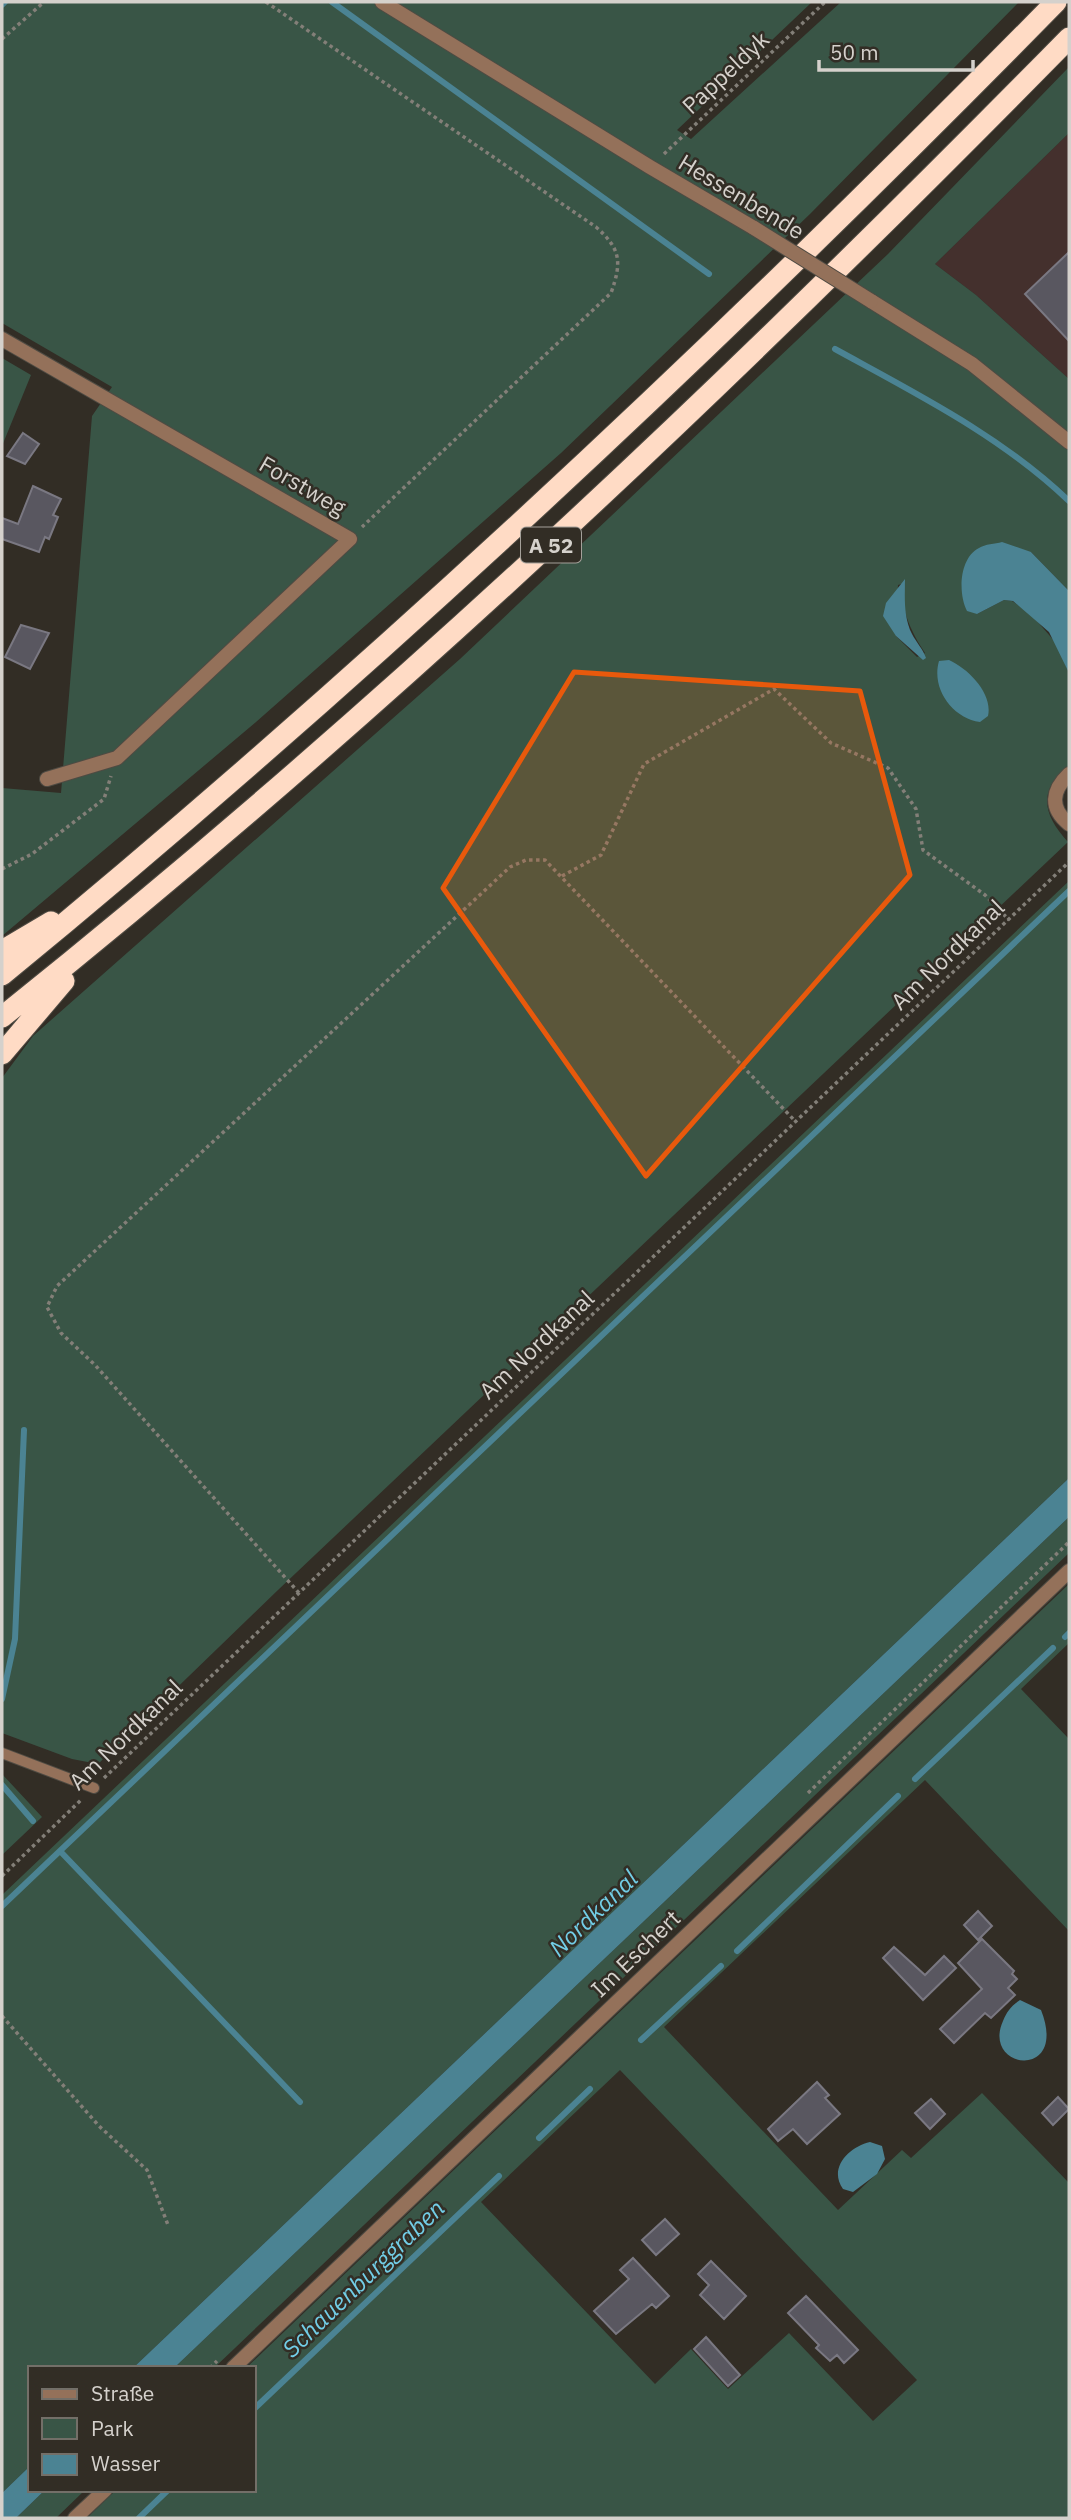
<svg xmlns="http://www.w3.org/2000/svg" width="1071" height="2520" font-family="'IBM Plex Sans',sans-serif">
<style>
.industrial{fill:#44302d}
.green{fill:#395546;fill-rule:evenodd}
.water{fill:#4b8393}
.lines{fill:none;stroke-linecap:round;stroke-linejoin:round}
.stream{stroke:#4b8393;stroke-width:6}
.building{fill:#595760;stroke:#7a7882;stroke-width:2}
.service-casing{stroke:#4f4b43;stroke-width:12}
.minor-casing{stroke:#4f4b43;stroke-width:16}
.motorway-casing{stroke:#4f4b43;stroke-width:23}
.path{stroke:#837f78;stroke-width:3.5;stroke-dasharray:3.5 3.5;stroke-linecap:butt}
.service{stroke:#94715a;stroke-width:10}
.minor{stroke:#94715a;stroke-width:14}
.motorway{stroke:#ffdbc5;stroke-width:21}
.minor-bridge-casing{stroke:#4f4b43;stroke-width:16;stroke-linecap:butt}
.minor-bridge{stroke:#94715a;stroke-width:14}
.marked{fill:#e8590c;fill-opacity:0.2;stroke:#e8590c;stroke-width:5;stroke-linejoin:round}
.labels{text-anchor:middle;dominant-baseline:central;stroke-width:5;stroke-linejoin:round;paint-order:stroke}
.shield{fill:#322d25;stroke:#a4a09a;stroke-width:2}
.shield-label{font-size:21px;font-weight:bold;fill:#d5d1cc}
.street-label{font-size:23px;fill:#d5d1cc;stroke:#322d25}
.water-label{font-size:24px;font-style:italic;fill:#72cde6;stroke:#322d25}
</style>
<rect width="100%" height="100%" fill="#322d25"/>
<!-- industrial -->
<path class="industrial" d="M1069,133v246l-93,-84 -41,-31z"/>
<!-- green -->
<path class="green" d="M2,2h810l-135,128 14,9 150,-137h178l-209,212 -249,239 -305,269 -254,214v-148l59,5 31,-377 20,-29 -110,-64z
M1069,67v66l-134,131 41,31 93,84v212l-38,-39 -54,62 27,-14 8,1 18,12 26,30 13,30v94c-33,23 -25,49 -1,75l-790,748 -180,174 -26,-5 -70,-26v-655l31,-42 427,-377 428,-405zM905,583c-8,22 8,52 20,70l-8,4 -21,-21 2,-51z
M2,358l29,17 -29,71z
M1069,881v597l-936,890h-103v98l-28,27v-598z
M1069,1517v36l-855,815h-40z
M1069,1584v59l-48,46 48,50v192l-144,-151 -261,247 174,183 64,-60 9,8 71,-65 87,90v335h-982l29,-28h138v-122h-8zM620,2070l297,310 -44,41 -84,-88 -61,56 -37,-40 -36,35 -174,-182z
M2,1774l40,43 -40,38z
M45,2490h40l-29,28h-40z"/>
<!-- water -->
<path class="water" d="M1002,542l29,10 38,39v82l-20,-41 -36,-31 -9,-1 -27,14 -10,-3c-9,-17 -8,-53 12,-63 6,-4 16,-4 23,-6z
M905,579c0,17 -2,37 7,55 4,8 11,15 14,24l-3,2 -27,-24 -13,-20 3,-13z
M949,660c20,9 44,34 39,56l-8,6c-28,-4 -49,-34 -41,-61z
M1069,1478v39l-895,851h-41z
M1020,2000l21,10c28,71 -60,60 -38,11 4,-10 8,-15 17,-21z
M870,2142l12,4 3,13 -8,15 -24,18 -10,-3c-15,-21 6,-42 27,-47z
M30,2466v24h15l-29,28h-14v-25z"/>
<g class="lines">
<!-- stream -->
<path class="stream" d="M332,2l377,272
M2,5l3,-3
M835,349c82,45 166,87 234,152
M1065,1637l4,-4
M2,1699l13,-60 9,-209
M915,1779l138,-131
M2,1785l31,36
M60,1851l240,251
M2,1906l1067,-1015
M737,1951l161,-155
M641,2040l80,-74
M539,2138l51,-49
M254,2409l245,-233
M139,2518l29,-28"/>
</g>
<!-- building -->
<path class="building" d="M1069,252v89l-44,-47z
M23,433l16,11 -14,20 -18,-8z
M33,486l28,13 -8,16 5,2 -9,22 -4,-2 -6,15 -37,-13v-21l16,6z
M21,625l28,8 -19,36 -25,-12z
M978,1911l14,15 -14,14 -14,-15z
M982,1939l32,32 -2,3 5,5 -9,9 7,7 -24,23 -6,-5 -31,30 -14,-14 42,-40 -24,-26z
M894,1947l31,28 19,-19 12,12 -33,32 -40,-42z
M817,2082l12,13 -4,3 15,16 -33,30 -14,-15 -15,12 -10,-12z
M1058,2097l11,12 -16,16 -11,-12z
M931,2099l14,15 -15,15 -15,-16z
M665,2219l14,15 -23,21 -14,-15z
M633,2258l36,38 -13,12 -4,-4 -36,30 -22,-23 35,-32 -9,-9z
M711,2261l35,35 -22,23 -24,-24 9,-10 -11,-11z
M806,2296l52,54 -14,13 -7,-8 -7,6 -14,-13 3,-3 -31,-32z
M706,2337l34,38 -12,11 -34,-37z"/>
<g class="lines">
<defs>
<path id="service" d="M2,1753l92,35"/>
<path id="minor" d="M382,2l268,165 104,61
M871,301l101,63 97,78
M2,339l348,200 -233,219 -70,21
M1069,774c-17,16 -20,34 0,50
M233,2368l836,-797
M75,2518l30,-28"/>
<path id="motorway" d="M2,951l49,-29
M2,975c370,-304 718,-631 1054,-973
M2,1017c378,-302 728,-634 1067,-979
M2,1054l62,-73"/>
</defs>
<!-- service casing -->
<use href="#service" class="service-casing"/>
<!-- minor casing -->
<use href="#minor" class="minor-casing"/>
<!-- motorway casing -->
<use href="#motorway" class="motorway-casing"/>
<!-- path -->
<path class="path" d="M266,2l330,225c25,22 26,35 15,66l-249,234
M2,39l42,-37
M664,154l161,-152
M2,869l30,-15 72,-55 7,-23
M562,876l39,-21 43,-91 130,-75 57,54 57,25 28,41 7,41 62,45 24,25
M299,1593l-204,-228 -34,-32 -14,-26 10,-21 453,-419 16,-7h19l251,262
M104,1778l965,-916
M808,1793l261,-251
M2,1876l79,-76
M2,2016l97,110 48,44 21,55
M210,2368l7,-7"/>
<!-- service -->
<use href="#service" class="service"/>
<!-- minor -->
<use href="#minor" class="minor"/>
<!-- motorway -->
<use href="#motorway" class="motorway"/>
<defs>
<path id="minor-bridge" d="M754,228l117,73"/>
</defs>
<!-- minor-bridge casing -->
<use href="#minor-bridge" class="minor-bridge-casing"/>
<!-- minor-bridge -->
<use href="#minor-bridge" class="minor-bridge"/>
</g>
<!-- marked area -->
<path class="marked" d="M574,672l286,19 50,184 -264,301 -203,-288z"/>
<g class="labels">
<!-- shield labels -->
<rect class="shield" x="521" y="527.5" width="60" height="35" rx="5"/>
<g class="shield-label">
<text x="551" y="545">A 52</text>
</g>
<!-- street labels -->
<g class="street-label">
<text transform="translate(725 72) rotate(-43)">Pappeldyk</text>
<text transform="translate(742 196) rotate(31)">Hessenbende</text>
<text transform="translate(303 485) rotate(30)">Forstweg</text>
<text transform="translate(947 954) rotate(-44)">Am Nordkanal</text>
<text transform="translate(536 1344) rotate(-43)">Am Nordkanal</text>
<text transform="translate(125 1734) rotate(-44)">Am Nordkanal</text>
<text transform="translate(635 1953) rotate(-44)">Im Eschert</text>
</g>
<!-- water labels -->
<g class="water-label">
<text transform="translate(593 1913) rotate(-44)">Nordkanal</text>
<text transform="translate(363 2278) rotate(-44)">Schauenburggraben</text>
</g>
</g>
<!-- border -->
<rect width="1071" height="2520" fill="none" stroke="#d5d1cc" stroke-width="7"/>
<!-- legend -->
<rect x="28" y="2366" width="228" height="126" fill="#322d25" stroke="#736f68" stroke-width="2"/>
<rect x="42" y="2389" width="35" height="10" fill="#94715a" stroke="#736f68" stroke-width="2"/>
<text x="91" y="2401" font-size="21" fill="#d5d1cc">Straße</text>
<rect x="42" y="2418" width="35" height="21" fill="#395546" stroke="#736f68" stroke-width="2"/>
<text x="91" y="2436" font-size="21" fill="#d5d1cc">Park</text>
<rect x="42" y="2454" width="35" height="21" fill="#4b8393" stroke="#736f68" stroke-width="2"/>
<text x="91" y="2471" font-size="21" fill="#d5d1cc">Wasser</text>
<!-- scale -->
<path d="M819 60v10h154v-10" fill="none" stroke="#d5d1cc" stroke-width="3.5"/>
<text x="830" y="60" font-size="21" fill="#d5d1cc" stroke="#322d25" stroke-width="5" paint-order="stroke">50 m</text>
</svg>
